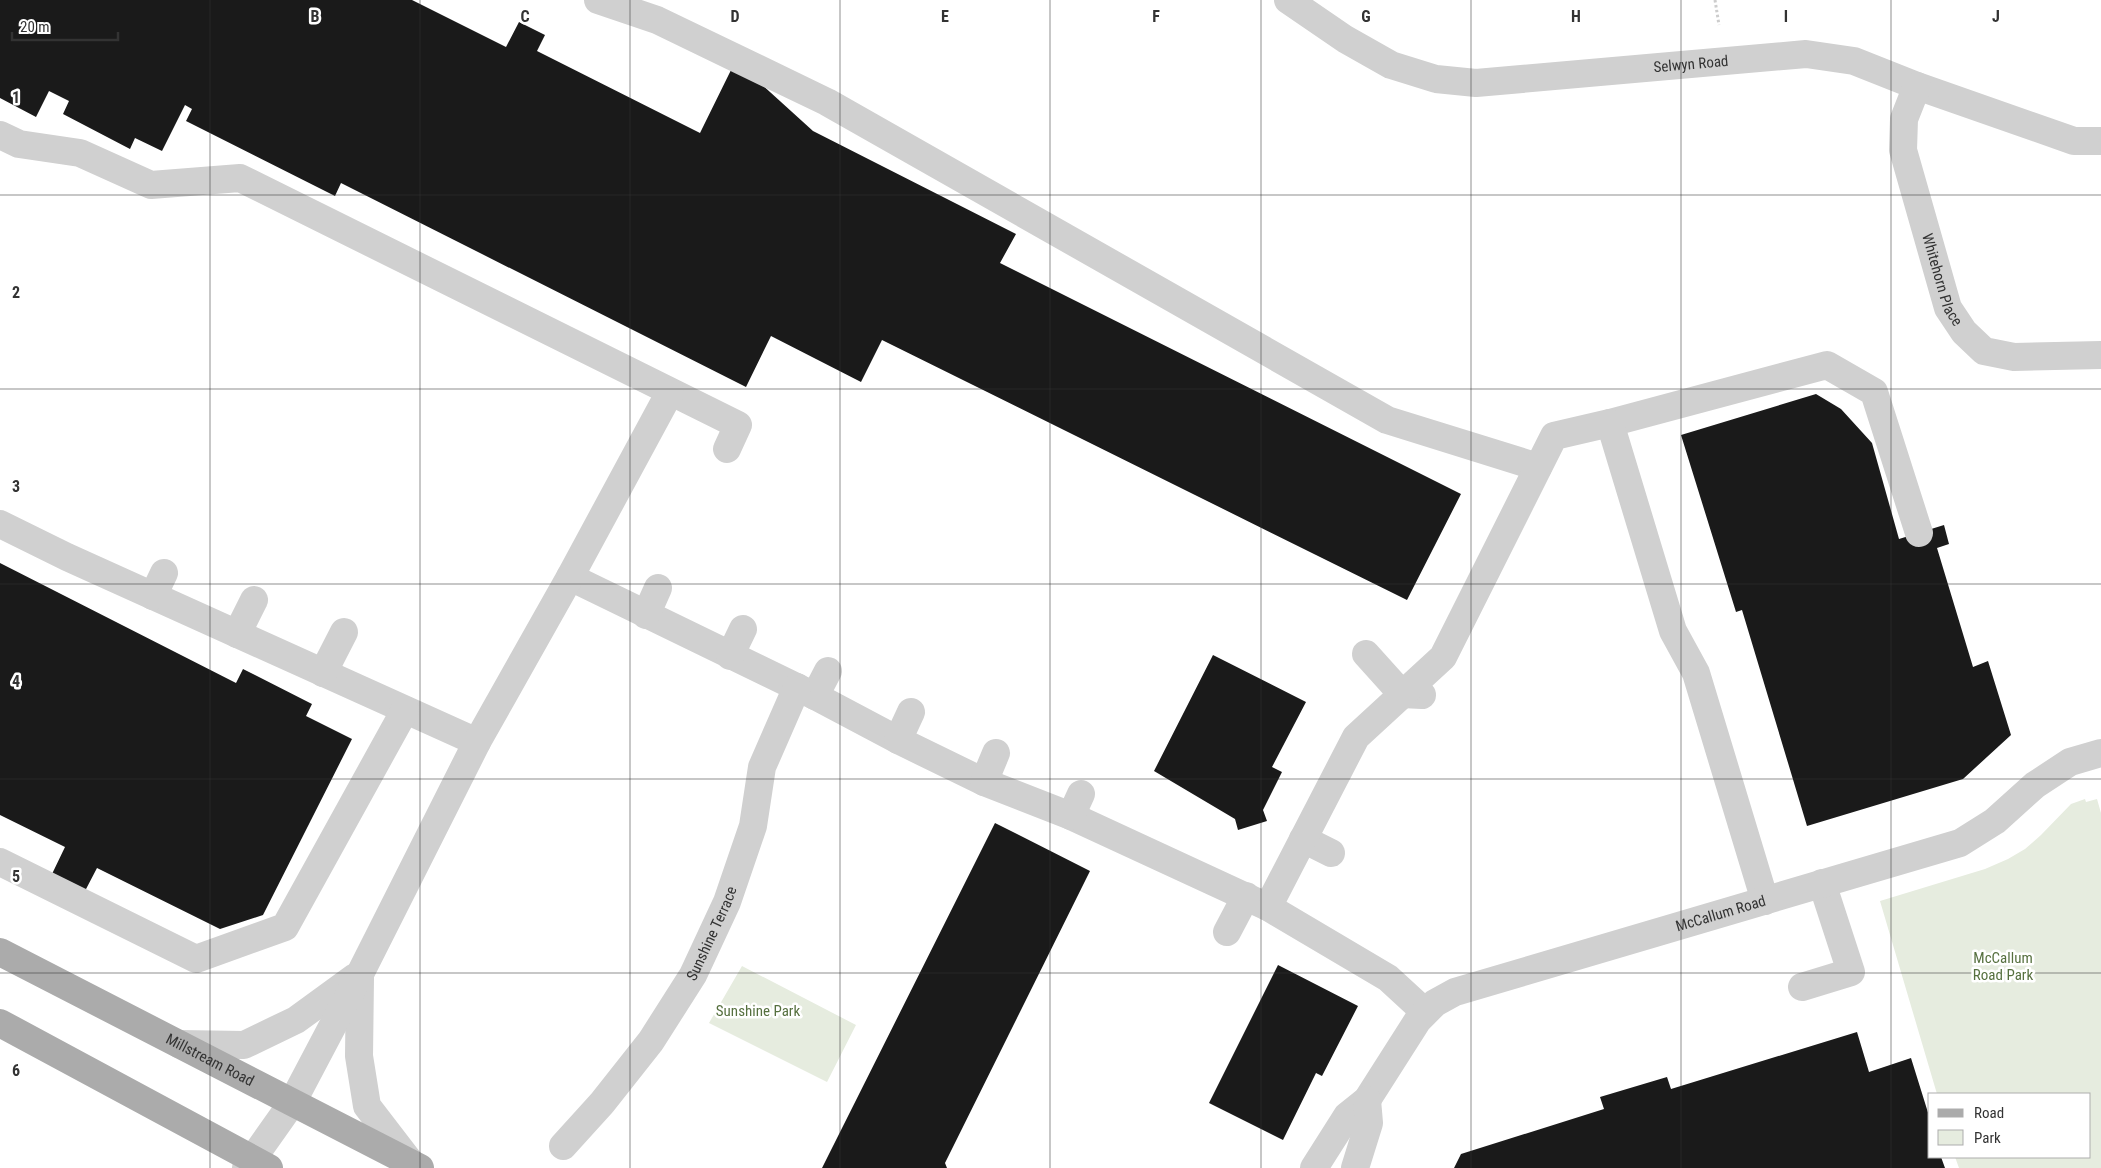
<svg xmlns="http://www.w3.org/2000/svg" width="2101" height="1168" font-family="'Roboto Condensed',sans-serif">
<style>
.green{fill:#e6ecdf}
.building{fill:#1a1a1a}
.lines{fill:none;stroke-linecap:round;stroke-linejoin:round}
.path{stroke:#cdcdcd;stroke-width:3;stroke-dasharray:2.5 2.5;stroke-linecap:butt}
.minor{stroke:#d0d0d0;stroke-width:28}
.major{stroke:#ababab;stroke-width:28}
.grid{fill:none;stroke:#333;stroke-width:1;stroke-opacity:0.55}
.labels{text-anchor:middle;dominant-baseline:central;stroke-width:5;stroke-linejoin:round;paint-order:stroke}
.street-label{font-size:15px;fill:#333;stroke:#fff}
.park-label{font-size:15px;fill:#56703f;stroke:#fff}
.grid-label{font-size:16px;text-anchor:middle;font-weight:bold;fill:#333;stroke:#fff;stroke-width:5;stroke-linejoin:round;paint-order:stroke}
</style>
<rect width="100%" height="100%" fill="#fff"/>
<!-- green -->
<path class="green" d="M2085,799l1,3 11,-3 4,14v355h-142l-4,-11h135v-63h-153l-57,-193 105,-32 23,-10 17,-10 16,-14 30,-31z
M742,966l114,59 -29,57 -118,-59z"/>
<!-- building -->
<path class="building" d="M0,0h412l94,47 13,-25 26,13 -8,16 163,82 32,-65 28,15 53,48 203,103 -16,29 461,231 -54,106 -525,-260 -21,42 -90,-46 -25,51 -405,-204 -6,13 -149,-75 6,-12 -7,-4 -23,46 -27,-13 -5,11 -67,-35 6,-13 -20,-10 -13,26 -36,-19z
M1816,394l25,15 31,34 27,96 45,-14 5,19 -12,4 36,119 15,-6 23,74 -48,44 -156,47 -65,-216 -6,2 -55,-177z
M0,563l236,120 7,-14 69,35 -6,12 46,23 -89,176 -43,14 -123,-61 -12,23 -33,-17 13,-27 -65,-32z
M1213,655l93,47 -34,65 10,5 -19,38 4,11 -29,9 -3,-11 -81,-48z
M995,823l95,48 -145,292 2,5h-125z
M1278,965l80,41 -36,70 -6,-3 -33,67 -74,-37z
M1857,1032l12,40 42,-14 19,61v38h11l4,11h-491l7,-14 143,-45 -4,-12 67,-20 4,12z"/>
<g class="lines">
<!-- path -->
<path class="path" d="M1715,0l4,25"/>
<!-- minor -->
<g class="minor">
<path d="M598,0l59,20 170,82 560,318 151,47"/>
<path id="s1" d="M1288,0l57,39 46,26 45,14 40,4 330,-29 48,7 63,25 157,55h27"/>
<path id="s2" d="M1917,86l-13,33 -1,31 45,158 16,24 20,19 30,6 87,-2"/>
<path d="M0,135l19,9 61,9 71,32 89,-7 498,247 -11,24"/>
<path d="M1610,423l217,-58 47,27 45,141"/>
<path d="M0,524l67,33 410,185"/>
<path d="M570,577l245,119 83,44 86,42 87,34 197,91 120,71 37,34"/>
<path d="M153,596l11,-23"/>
<path d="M646,615l12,-27"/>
<path d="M237,634l17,-34"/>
<path d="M1366,654l36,40 20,1"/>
<path d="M730,656l13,-27"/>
<path d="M323,673l21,-41"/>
<path d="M815,696l13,-25"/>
<path d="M898,740l13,-28"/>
<path d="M984,782l12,-29"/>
<path d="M1071,816l10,-22"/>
<path d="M1303,839l28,14"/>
<path d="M0,862l196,97 89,-32 120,-217"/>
<path d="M1268,907l88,-170 87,-80 111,-221 56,-13 63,208 23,42 69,228"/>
<path d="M1227,932l19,-36"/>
<path d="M360,978l-1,78 8,50 43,56"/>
<path d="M1802,987l49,-15 -29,-89"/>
<path d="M179,1044l65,1 52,-25 59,-43"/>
<path id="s3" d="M563,1146l39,-43 49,-62 42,-66 34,-73 26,-76 9,-59 35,-80"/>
<path d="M246,1168l46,-65 68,-129 117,-232 93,-165 100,-185"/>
<path id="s4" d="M1314,1168l33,-52 20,-16 51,-80 17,-17 20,-11 505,-149 35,-22 40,-36 35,-23 31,-9"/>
<path d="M1355,1168l14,-45 -2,-23"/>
</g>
<!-- major -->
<g class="major">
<path id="s5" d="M0,952l420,216"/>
<path d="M0,1023l269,145"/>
</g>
</g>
<!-- grid -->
<path class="grid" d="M210,0v1168M420,0v1168M630,0v1168M840,0v1168M1050,0v1168M1261,0v1168M1471,0v1168M1681,0v1168M1891,0v1168M0,195h2101M0,389h2101M0,584h2101M0,779h2101M0,973h2101"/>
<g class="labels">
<!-- street labels -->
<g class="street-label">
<text stroke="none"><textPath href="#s1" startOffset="425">Selwyn Road</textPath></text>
<text stroke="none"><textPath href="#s2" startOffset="202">Whitehorn Place</textPath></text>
<text stroke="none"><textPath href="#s4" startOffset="506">McCallum Road</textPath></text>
<text stroke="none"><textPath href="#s3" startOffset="261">Sunshine Terrace</textPath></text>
<text stroke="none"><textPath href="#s5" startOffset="236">Millstream Road</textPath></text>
</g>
<!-- park labels -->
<g class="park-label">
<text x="2003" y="958">McCallum<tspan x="2003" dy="17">Road Park</tspan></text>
<text x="758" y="1011">Sunshine Park</text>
</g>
</g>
<g class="grid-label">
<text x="315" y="22">B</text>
<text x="525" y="22">C</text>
<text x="735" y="22">D</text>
<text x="945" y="22">E</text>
<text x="1156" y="22">F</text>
<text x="1366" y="22">G</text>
<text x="1576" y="22">H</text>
<text x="1786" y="22">I</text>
<text x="1996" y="22">J</text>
<text x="16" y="103">1</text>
<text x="16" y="298">2</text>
<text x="16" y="492">3</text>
<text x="16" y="687">4</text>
<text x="16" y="882">5</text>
<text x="16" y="1076">6</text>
</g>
<!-- legend -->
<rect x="1928" y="1093" width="162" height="65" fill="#ffffff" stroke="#adadad"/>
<rect x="1938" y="1109" width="25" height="8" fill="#ababab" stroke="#adadad"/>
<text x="1974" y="1118" font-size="15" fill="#333333">Road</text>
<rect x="1938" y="1130" width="25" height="15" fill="#e6ecdf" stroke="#adadad"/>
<text x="1974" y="1143" font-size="15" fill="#333333">Park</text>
<!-- scale -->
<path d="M12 32v8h106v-8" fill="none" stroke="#333333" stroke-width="2.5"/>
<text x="20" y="32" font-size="15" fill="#333333" stroke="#ffffff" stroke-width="4" paint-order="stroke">20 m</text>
</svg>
